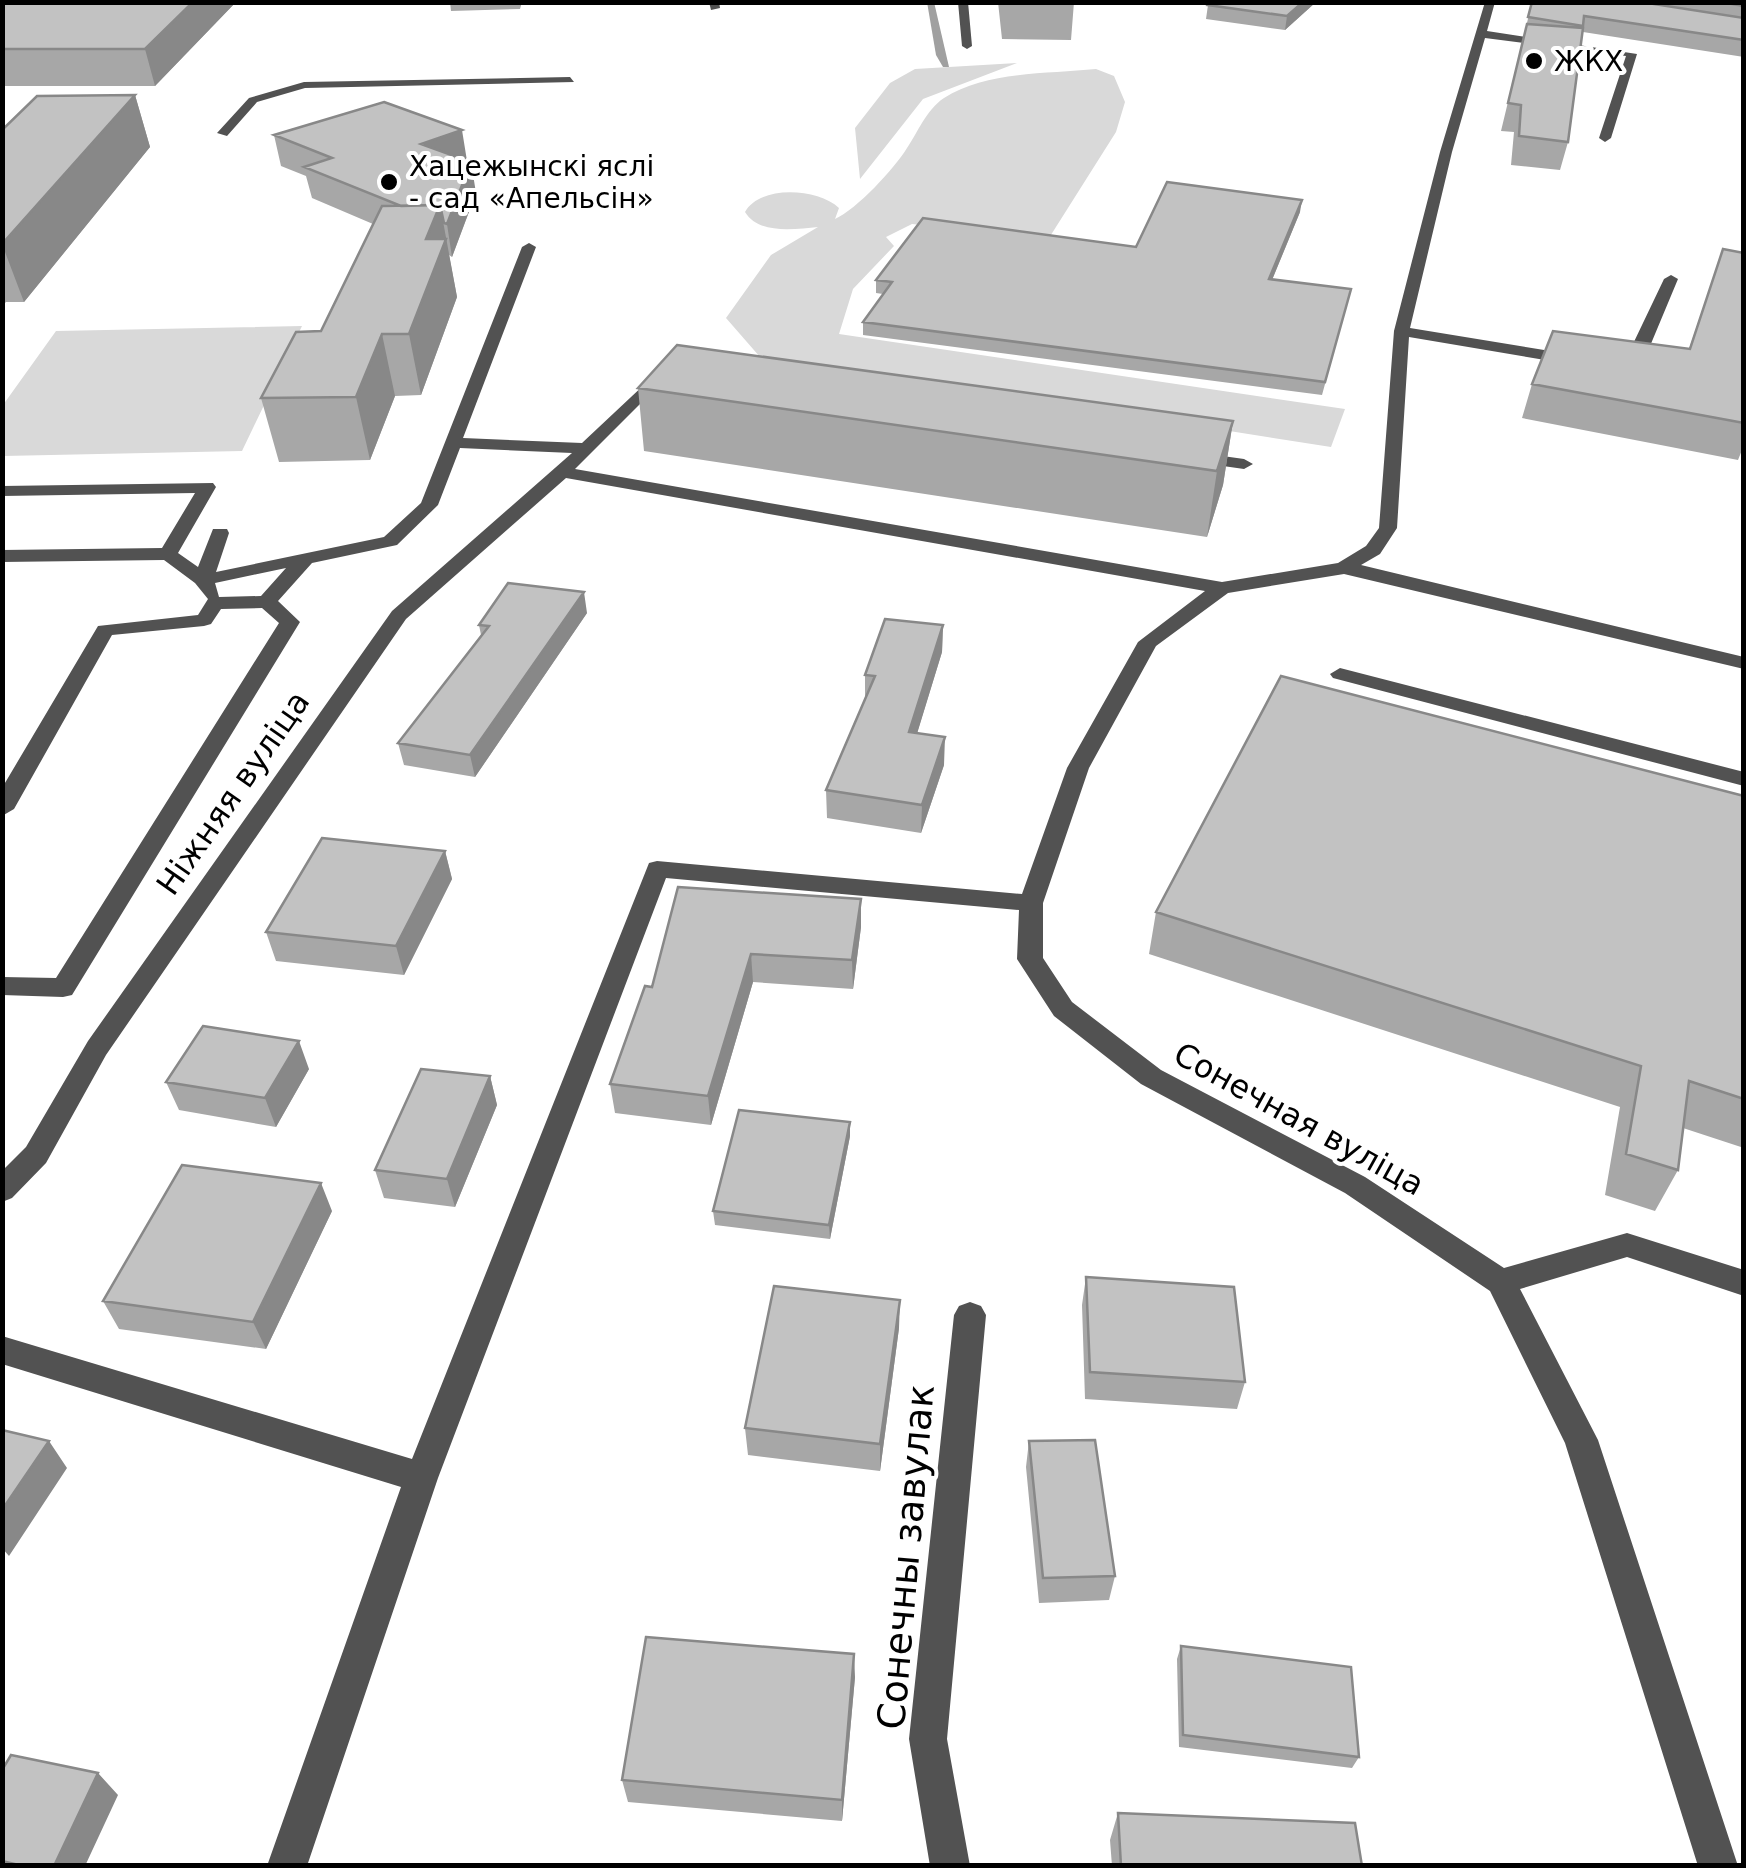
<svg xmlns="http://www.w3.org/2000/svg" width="1746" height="1868" font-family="'DejaVu Sans',sans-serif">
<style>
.green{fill:#d9d9d9}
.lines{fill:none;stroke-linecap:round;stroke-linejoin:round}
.stream{fill:#a0a0a0;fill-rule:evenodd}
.minor{fill:#525252;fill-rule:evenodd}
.wall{fill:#a7a7a7}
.shaded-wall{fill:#888}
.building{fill:#c2c2c2;stroke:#888;stroke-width:2.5}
.poi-dot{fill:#000;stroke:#fff;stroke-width:4}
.labels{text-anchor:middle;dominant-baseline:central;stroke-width:8;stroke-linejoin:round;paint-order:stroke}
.far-poi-label{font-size:28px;fill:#000;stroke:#fff;text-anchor:start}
.street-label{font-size:32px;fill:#000;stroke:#fff}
.near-street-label{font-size:38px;fill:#000;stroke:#fff}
</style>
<rect width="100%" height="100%" fill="#fff"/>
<!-- green -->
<path class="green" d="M1017,63l-94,36 -63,80 -5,-51 35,-45 25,-14z
M1096,69l18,7 11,26 -9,30 -67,106 -137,-14 -26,13 8,9 -41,43 -14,45 506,75 -14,38 -571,-90 -34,-39 45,-63 47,-28c-23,2 -59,8 -73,-15 15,-27 72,-24 94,-4l-4,11c22,-10 59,-50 72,-71 11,-16 19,-38 37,-50 42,-27 104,-24 152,-29z
M302,326l-60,125 -239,5v-51l53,-74z"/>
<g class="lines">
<!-- stream -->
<path class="stream" d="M927,2h7l15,65h-6l-7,-12z"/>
<!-- minor -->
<path class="minor" d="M709,2h10l1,6 -9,2z
M958,2h10l4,44 -5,3 -5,-3z
M1485,2h10l-8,29 150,23 -26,84 -6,4 -6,-4 27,-82 -141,-18 -33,114 -42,176 165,27 8,5 -8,5 -166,-28 -12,191 -17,26 -19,11 383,92v12l-400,-95 -116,19 -72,53 -67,122 -46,135v55l29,44 89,68 204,107 139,91 123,-35 117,37v26l-117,-39 -107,32 78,151 140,426h-40l-133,-423 -75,-152 -145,-98 -204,-109 -87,-68 -37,-57 2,-49 -353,-32 -228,600 -131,388h-40l134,-379 -399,-123v-28l410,123 237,-596 8,-2 365,33 45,-126 71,-126 67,-51 -639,-113 -160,141 -300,436 -60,108 -34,35 -10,4v-31l24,-24 62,-106 304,-430 180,-158 -112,-5 -22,57 -41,40 -85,18 -34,38 22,21 -228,373 -9,2 -61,-2v-18l54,1 223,-355 -17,-15 -41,1 -10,15 -7,2 -92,9 -98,174 -12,7v-28l96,-162 100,-11 10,-16 -13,-16 -31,-23 -162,2v-12l160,-2 33,-55 -193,3v-10l211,-3 3,4 -38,66 20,14 15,-38h14l2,4 -13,39 168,-35 37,-34 101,-256 7,-4 7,4 -73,191 119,5 81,-76 6,2v6l-94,94 647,113 116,-19 28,-17 13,-18 15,-197 46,-179zM286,568l-25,28 -42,1 -4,-14z
M570,77l4,5 -269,6 -48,14 -30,34 -10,-3 32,-35 55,-16z
M1671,275l7,4 -38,91 -8,5 -11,-6 43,-90z
M1194,452l50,7 9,5 -9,5 -56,-8v-8z
M1340,668l404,104v14l-411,-108 -3,-4z
M970,1302l11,4 5,9 -39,424 23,127h-40l-21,-127 45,-424 5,-9z"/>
</g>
<!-- wall -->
<path class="wall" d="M2,2h234l-81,84h-153z
M450,2h72l-2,7 -69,2z
M998,2h76l-3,38 -69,-1z
M1316,2l-31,28 -79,-11 2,-14z
M1532,2h212v55l-161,-25 -15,110 -8,28 -49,-5 3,-33 -13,-1z
M135,95l15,52 -126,155h-18l-4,4v-176z
M274,135l193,25 9,33 -24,64 -3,-2 8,42 -36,98 -26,1 -25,64 -91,2 -18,-64 60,-67 52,-107 -61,-26 -6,-22 -25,-10z
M1300,212l-28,68 79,9 -29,106 -459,-60v-13l20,-28 -7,-1v-13l260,-33z
M1723,249l21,4v192l-6,15 -216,-42 10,-34 157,-35z
M638,388l595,33 -10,64 -16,52 -563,-86z
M587,613l-112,164 -71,-12 -6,-22 83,-108 -2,-10z
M943,625l-1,27 -25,81 27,32 -23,68 -94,-15 -1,-28 39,-91v-24z
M1744,796v352l-61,-20 -5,42 -23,41 -50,-16 15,-88 -471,-153 7,-42z
M445,851l7,28 -48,96 -128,-14 -10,-29z
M678,887l183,40 -8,62 -100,-7 -42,143 -96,-12 -5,-29 42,-97z
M309,1069l-33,58 -97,-17 -13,-28z
M490,1076l7,29 -42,102 -71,-9 -9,-28z
M850,1136l-20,103 -115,-14 -2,-14z
M332,1211l-66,138 -147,-20 -16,-28z
M1086,1277l159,105 -8,27 -152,-10 -3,-94z
M899,1328l-19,143 -132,-16 -3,-27z
M1029,1441l86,135 -6,24 -70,3 -13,-136z
M1181,1646l178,111 -7,11 -173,-21 -2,-88z
M855,1677l-13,144 -214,-19 -6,-22z
M1118,1813l244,53h-250l-2,-26z"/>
<!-- shaded-wall -->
<path class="shaded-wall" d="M193,2h43l-81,84 -10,-37z
M1303,2h13l-31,28 2,-14z
M135,95l15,52 -126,155 -22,-58z
M462,130l5,31 -46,-17z
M471,162l5,31 -24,64 -5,-33z
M1302,200l-2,12 -33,80 2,-13z
M440,205l17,92 -36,98 -12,-61 17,-95z
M382,334l13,62 -25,64 -14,-63z
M1233,421l-10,64 -16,52 10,-66z
M584,592l3,21 -112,164 -5,-22z
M943,625l-1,27 -33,108v-28z
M945,737l-1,28 -23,68 1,-28z
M445,851l7,28 -48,96 -8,-29z
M861,899v28l-8,62 -1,-29z
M751,954l2,28 -42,143 -3,-29z
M299,1041l10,28 -33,58 -11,-29z
M490,1076l7,29 -42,102 -8,-28z
M850,1122v14l-20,103 -1,-14z
M321,1183l11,28 -66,138 -13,-27z
M900,1300l-1,28 -19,143v-27z
M49,1441l18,27 -58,88 -7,-8v-38z
M854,1654l1,23 -13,144v-21z
M98,1773l20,22 -33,71h-31z"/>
<!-- building -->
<path class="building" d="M2,2h191l-48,47h-143z
M1211,2h92l-16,14 -79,-11z
M1532,2h109l103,16v22l-160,-24 -1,10 -55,-9z
M1720,2h24v4z
M1527,24l56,4 -15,114 -49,-6 2,-31 -13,-2z
M135,95l-133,149v-114l35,-34z
M384,102l78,28 -41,14 50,18 -24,62 -3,-1 -4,-18 -39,1 -97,-39 28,-9 -58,-23z
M1167,182l135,18 -33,79 82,10 -26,93 -462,-60 29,-40 -16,-2 47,-62 213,29z
M440,205l-14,34h20l-37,95h-27l-26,63 -95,1 35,-66 25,-1 61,-125z
M1723,249l21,4v170l-212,-39 21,-53 137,18z
M677,345l556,76 -16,50 -579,-83z
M508,583l76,9 -114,163 -72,-12 91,-117 -10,-1z
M885,619l58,6 -34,107 36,5 -23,68 -96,-15 49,-114 -10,-1z
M1281,676l463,120v303l-55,-18 -11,89 -52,-16 15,-88 -485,-154z
M322,838l123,13 -49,95 -130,-14z
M678,887l183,12 -9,61 -101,-6 -43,142 -98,-12 35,-98 7,1z
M203,1026l96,15 -34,57 -99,-16z
M421,1069l69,7 -43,103 -72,-9z
M739,1110l111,12 -21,103 -116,-14z
M182,1165l139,18 -68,139 -150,-21z
M1086,1277l148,10 11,95 -155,-10z
M774,1286l126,14 -20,144 -135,-16z
M2,1430l47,11 -47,69z
M1095,1440l20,136 -72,2 -14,-137z
M646,1637l208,17 -12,146 -220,-20z
M1181,1646l170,21 8,90 -176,-22z
M11,1755l87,18 -44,93h-31l-21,-5v-91z
M1118,1813l237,10 7,43h-241z"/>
<!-- markers -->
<g class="poi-dot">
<circle cx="1534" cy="61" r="10"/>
<circle cx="389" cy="182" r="10"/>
</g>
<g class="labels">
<!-- far-poi labels -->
<g class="far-poi-label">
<text x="1554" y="61">ЖКХ</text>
<text x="409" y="166">Хацежынскі яслі<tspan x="409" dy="32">- сад «Апельсін»</tspan></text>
</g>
<!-- street labels -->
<g class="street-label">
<text transform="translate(233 793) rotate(-55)">Ніжняя вуліца</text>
<text transform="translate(1299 1119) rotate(29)">Сонечная вуліца</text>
</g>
<!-- near-street labels -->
<g class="near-street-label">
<text transform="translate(906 1557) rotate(-85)">Сонечны завулак</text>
</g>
</g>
<!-- border -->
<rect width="1746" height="1868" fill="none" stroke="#000000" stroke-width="10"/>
</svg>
